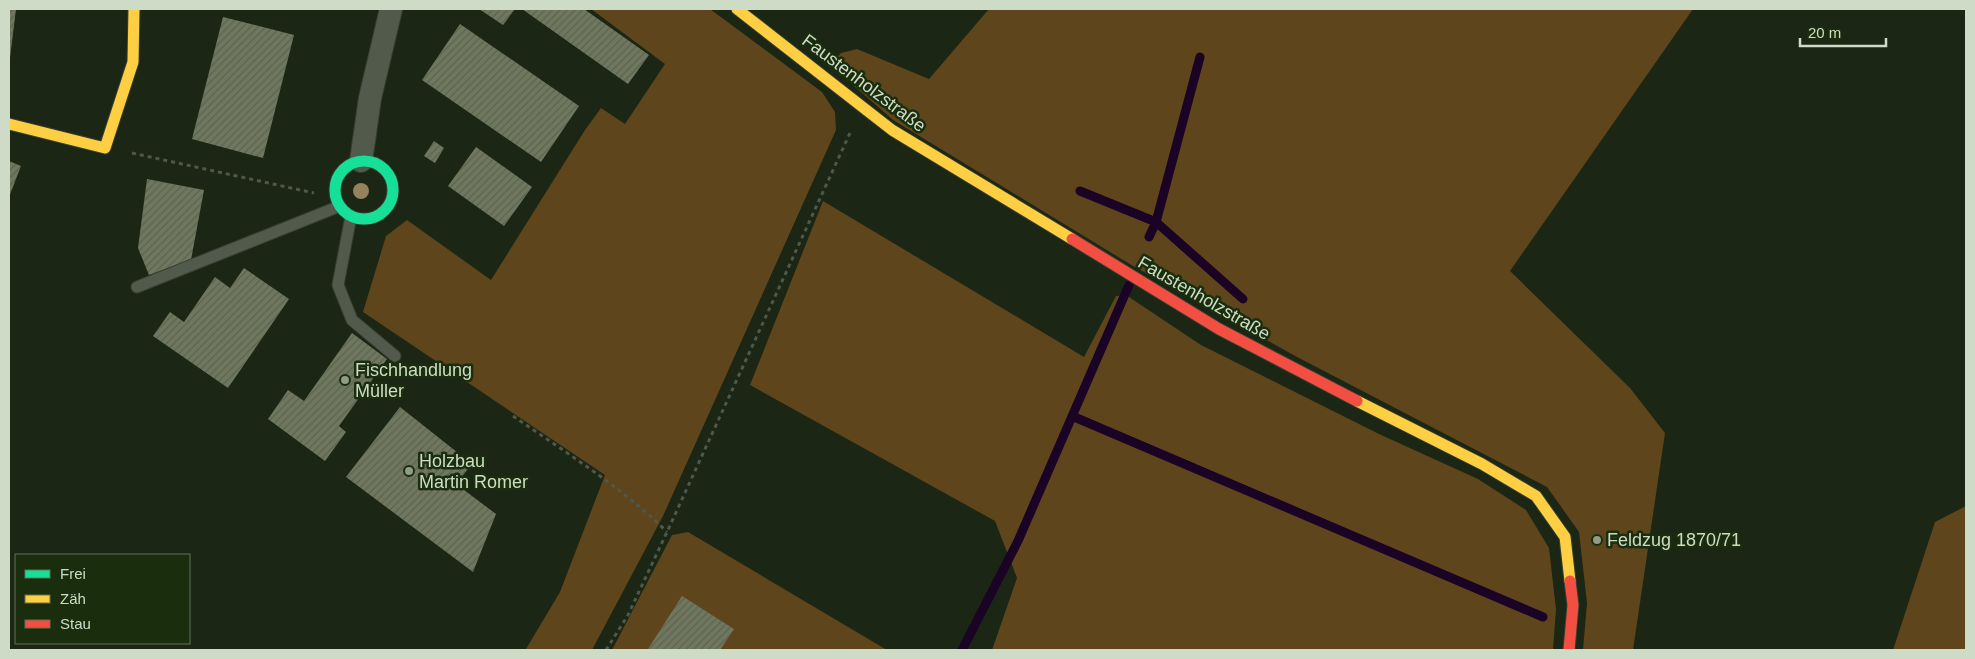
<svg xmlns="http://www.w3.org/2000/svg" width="1975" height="659" font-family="Arial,sans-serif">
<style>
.green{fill:#5e451b}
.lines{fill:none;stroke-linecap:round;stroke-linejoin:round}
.stream{stroke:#1a0324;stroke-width:9}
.building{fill:url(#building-hatch)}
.lane-casing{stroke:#374032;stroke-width:13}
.street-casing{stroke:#374032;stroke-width:24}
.fast-casing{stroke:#374032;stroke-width:13}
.slow-casing{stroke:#374032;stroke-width:13}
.jam-casing{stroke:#374032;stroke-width:13}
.path{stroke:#50574b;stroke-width:3;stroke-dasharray:4 4;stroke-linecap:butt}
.lane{stroke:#525a4c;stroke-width:11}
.street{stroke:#525a4c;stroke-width:22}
.fast{stroke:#16e098;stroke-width:11}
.slow{stroke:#ffcf43;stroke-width:11}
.jam{stroke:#f24e42;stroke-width:11}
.tree{fill:#94825d}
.poi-dot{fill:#8f9c89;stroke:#1a2e0d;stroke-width:2}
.labels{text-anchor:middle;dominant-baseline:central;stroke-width:5;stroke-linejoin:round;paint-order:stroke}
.street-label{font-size:18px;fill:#cddbc7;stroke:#1a2e0d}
.poi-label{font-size:18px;fill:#cddbc7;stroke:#1a2e0d;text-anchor:start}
</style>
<defs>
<pattern id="building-hatch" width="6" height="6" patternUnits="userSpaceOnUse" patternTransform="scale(1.25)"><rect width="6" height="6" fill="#70775f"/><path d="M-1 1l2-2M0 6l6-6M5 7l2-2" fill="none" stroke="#5c6251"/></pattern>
</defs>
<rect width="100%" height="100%" fill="#1b2615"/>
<!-- green -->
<path class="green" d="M591,9h119l112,83 13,20 1,18 -173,386 -71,134h-64l-2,-1 34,-57 45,-117 -242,-163 23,-76 21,-16 84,60 94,-150 16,-22 24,16 40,-60z
M989,9h704l-183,262 120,117 35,45 -32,217h-50l4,-47 -8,-71 -32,-45 -248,-129 -166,-92 -240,-146 -63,-55 11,-12 16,-4 72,30z
M823,201l261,156 32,-61 10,-1 75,50 178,89 99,45 48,31 23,38 7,61 -3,41h-561l25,-72 -22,-57 -245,-136z
M1966,506v144h-73l42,-128z
M688,532l199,118h-275l60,-115z"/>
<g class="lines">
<!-- stream -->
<path class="stream" d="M1080,191l76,31 87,77
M1149,237l7,-15 44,-165
M1072,416l471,201
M962,650l56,-109 111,-256"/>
</g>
<!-- building -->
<path class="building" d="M9,9h7l-6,49h-1z
M479,9h36l-12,16z
M522,9h62l65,46 -21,29z
M223,17l71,18 -31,123 -71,-19z
M460,24l119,82 -38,56 -119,-82z
M434,141l10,7 -9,15 -11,-7z
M476,147l56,40 -28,39 -56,-40z
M9,161l12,5 -12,31z
M147,179l57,11 -13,70 -42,15 -11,-27z
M244,268l45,31 -61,89 -75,-52 17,-24 14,10 31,-45 15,11z
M352,333l35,26 -48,67 7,6 -21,29 -57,-42 20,-29 16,11z
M400,407l72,57 -16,20 40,30 -23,58 -127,-95z
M682,596l52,33 -14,21 -72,-1z"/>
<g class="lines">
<defs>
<path id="lane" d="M351,216l-13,69 14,35 43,36
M137,287l203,-81"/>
<path id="street" d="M361,161l9,-63 21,-89"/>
<path id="fast" d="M335 190a29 29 0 1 1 58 0a29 29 0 1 1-58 0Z"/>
<path id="slow" d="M737,9l155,121 180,109
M9,124l96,24 28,-86 1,-53
M1357,401l125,63 54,32 29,41 5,44"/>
<path id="jam" d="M1072,239l147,90 138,72
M1569,650l4,-45 -3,-24"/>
</defs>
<!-- lane casing -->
<use href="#lane" class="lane-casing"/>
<!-- street casing -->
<use href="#street" class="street-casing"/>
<!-- fast casing -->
<use href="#fast" class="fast-casing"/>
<!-- slow casing -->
<use href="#slow" class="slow-casing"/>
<!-- jam casing -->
<use href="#jam" class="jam-casing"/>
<!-- path -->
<path class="path" d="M132,153l182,40
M513,416c53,37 109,71 154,116
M606,650l22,-35 39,-83 183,-399"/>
<!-- lane -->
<use href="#lane" class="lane"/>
<!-- street -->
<use href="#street" class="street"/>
<!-- fast -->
<use href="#fast" class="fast"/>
<!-- slow -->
<use href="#slow" class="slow"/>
<!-- jam -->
<use href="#jam" class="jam"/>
</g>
<!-- trees -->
<circle class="tree" cx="361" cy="191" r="8"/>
<!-- markers -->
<g class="poi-dot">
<circle cx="345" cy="380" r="5"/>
<circle cx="409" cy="471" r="5"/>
<circle cx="1597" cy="540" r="5"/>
</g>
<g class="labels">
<!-- street labels -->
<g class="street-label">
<text transform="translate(864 83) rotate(37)">Faustenholzstraße</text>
<text transform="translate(1204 298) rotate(30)">Faustenholzstraße</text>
</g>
<!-- poi labels -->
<g class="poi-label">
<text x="355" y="370">Fischhandlung<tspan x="355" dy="21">Müller</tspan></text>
<text x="419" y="461">Holzbau<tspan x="419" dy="21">Martin Romer</tspan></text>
<text x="1607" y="540">Feldzug 1870/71</text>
</g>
</g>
<!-- border -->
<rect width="1975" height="659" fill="none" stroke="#cddbc7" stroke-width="20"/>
<!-- legend -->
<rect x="15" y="554" width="175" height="90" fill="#1a2e0d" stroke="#627357"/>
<rect x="25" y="570" width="25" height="8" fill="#16e098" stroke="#627357"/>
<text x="60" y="579" font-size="15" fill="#cddbc7">Frei</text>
<rect x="25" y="595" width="25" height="8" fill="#ffcf43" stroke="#627357"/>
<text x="60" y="604" font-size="15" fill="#cddbc7">Zäh</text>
<rect x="25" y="620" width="25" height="8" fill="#f24e42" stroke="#627357"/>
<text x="60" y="629" font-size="15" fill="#cddbc7">Stau</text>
<!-- scale -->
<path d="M1800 38v8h86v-8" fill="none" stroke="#cddbc7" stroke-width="2.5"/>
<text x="1808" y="38" font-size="15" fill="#cddbc7" stroke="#1a2e0d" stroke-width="4" paint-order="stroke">20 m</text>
</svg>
